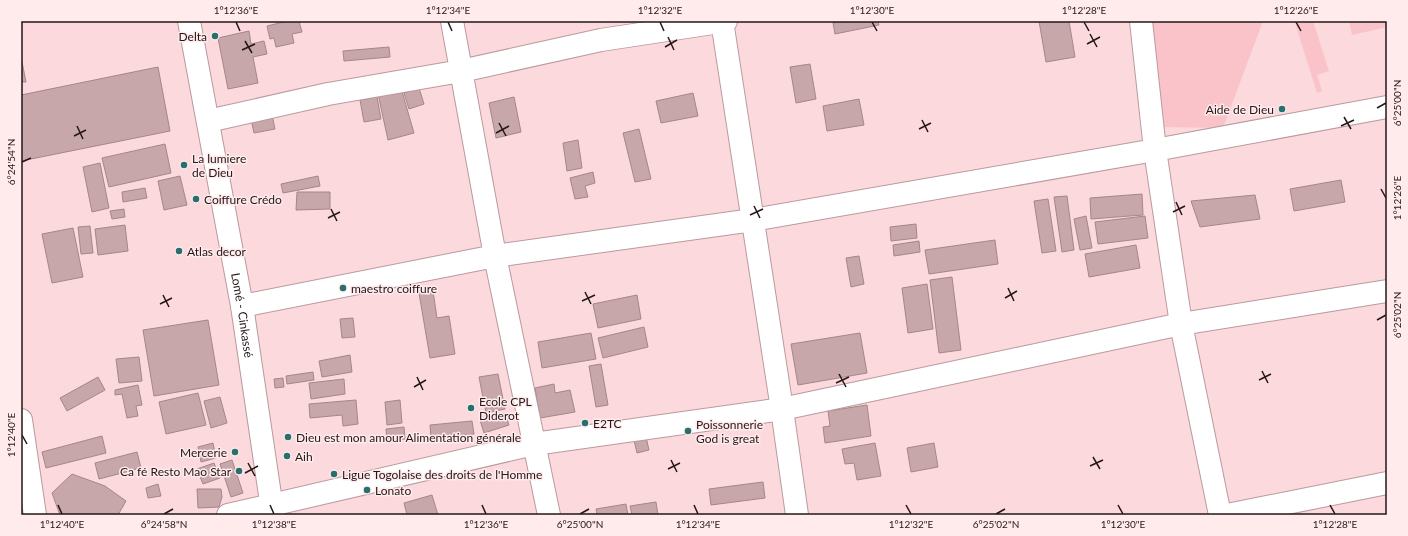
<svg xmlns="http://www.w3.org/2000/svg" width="1408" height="536" font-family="Lato,sans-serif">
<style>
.green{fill:#fac3c9}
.building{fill:#c7a7aa;stroke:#a5868a}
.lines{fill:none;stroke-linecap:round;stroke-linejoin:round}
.minor-casing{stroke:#ba9a9e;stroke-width:24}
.highway-casing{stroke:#ba9a9e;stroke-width:24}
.minor{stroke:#fff;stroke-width:22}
.highway{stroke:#fff;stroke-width:22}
.ticks{fill:none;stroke:#231718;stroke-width:1.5}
.poi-dot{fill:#26706d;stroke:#ffeaec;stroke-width:1.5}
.labels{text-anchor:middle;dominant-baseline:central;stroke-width:3;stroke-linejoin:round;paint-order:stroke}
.poi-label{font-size:12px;fill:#231718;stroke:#ffeaec;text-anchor:start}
.street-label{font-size:12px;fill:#231718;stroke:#ffeaec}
.neatline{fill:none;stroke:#231718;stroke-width:1.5}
.ticks-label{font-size:10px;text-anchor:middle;fill:#231718}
</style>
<rect width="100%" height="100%" fill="#fbd9dc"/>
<!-- green -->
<path class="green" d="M1147,21h116l-40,107 -62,-1z
M1299,21h14l16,50 -12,4 5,16 -5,2 -22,-70z
M1349,21h38v6l-35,8z"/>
<!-- building -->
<path class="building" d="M288,21h11l3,11 -10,2 2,9 -18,4 -2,-9 -4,1 -3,-13z
M845,21h33l1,4 -44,9 -2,-11z
M1039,21h30l6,36 -29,5z
M249,31l2,13 13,-3 3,13 -14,3 5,26 -30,6 -10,-51z
M389,47l1,10 -46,4 -1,-10z
M21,57l5,25h-5z
M810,64l6,35 -20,4 -6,-36z
M158,67l12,64 -149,30v-66z
M401,88l13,45 -26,7 -10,-46z
M419,88l5,16 -15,5 -5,-16z
M693,93l5,23 -37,7 -5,-22z
M377,97l4,22 -17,3 -4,-22z
M514,97l7,35 -25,6 -7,-35z
M859,99l5,26 -37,6 -4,-25z
M272,115l3,14 -21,4 -3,-14z
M639,129l12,50 -16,3 -12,-49z
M578,140l4,28 -15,3 -4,-28z
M165,144l6,29 -62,14 -7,-29z
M100,163l9,45 -17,4 -9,-45z
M593,172l2,11 -10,3 3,11 -13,2 -5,-21z
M180,176l7,29 -23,5 -6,-29z
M318,176l2,10 -37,7 -2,-9z
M1341,180l4,22 -51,9 -4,-22z
M145,188l2,10 -24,4 -1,-10z
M297,192h33v17l-34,1z
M1142,194l1,21 -52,4 -1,-21z
M1255,195l5,24 -60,8 -9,-26z
M1067,196l7,54 -12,2 -8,-55z
M1048,199l8,52 -14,2 -8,-52z
M124,209l1,8 -13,2 -2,-8z
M1086,216l6,32 -12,2 -6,-31z
M1145,216l3,22 -50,6 -3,-22z
M916,224l1,14 -26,3 -1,-14z
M125,225l3,26 -30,4 -3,-26z
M90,226l3,27 -12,1 -3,-27z
M73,228l10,49 -31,6 -10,-49z
M995,240l3,24 -69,10 -4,-24z
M919,241l1,11 -26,4 -1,-11z
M1136,245l4,23 -51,9 -4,-23z
M859,256l5,28 -13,3 -5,-29z
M952,277l9,73 -22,3 -9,-73z
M927,284l6,45 -25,4 -6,-45z
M433,291l4,27 12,-2 6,38 -25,4 -11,-65z
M637,295l4,24 -43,9 -5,-24z
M353,318l2,19 -13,1 -2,-19z
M208,320l11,65 -65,11 -11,-66z
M644,327l4,20 -45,11 -5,-20z
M591,333l5,26 -54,9 -4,-26z
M860,333l7,40 -69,12 -7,-41z
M350,355l2,17 -30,5 -3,-16z
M139,357l3,24 -23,2 -3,-24z
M601,364l7,41 -12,2 -7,-41z
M313,372l1,8 -27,4 -1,-8z
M498,374l7,35 -19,4 -7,-36z
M98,377l7,13 -38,21 -7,-13z
M283,378l1,9 -9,1 -1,-9z
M344,379l1,15 -34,5 -2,-16z
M554,384l1,9 15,-3 5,22 -35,6 -5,-30z
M138,385l4,20 -6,1 2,10 -11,2 -5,-24 -7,1v-5z
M198,393l8,32 -40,9 -7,-32z
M220,397l7,26 -16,5 -7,-27z
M356,400l2,24 -15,2 -1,-11 -32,3 -1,-14z
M400,400l2,23 -15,2 -2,-23z
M867,405l4,31 -46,7 -2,-16 7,-1 -2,-15z
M505,413l4,12 -25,8 -4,-13z
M472,421l2,13 -43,4 -1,-13z
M404,427l1,12 -18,2 -1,-12z
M102,436l4,17 -60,15 -4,-16z
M646,437l3,13 -12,3 -3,-13z
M213,443l3,15 -15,4 -3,-15z
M875,443l6,33 -24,4 -3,-17 -9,1 -3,-15z
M934,443l4,24 -27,5 -4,-24z
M137,452l4,16 -42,11 -4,-16z
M232,460l11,33 -12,4 -11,-33z
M214,463l6,15 -17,6 -6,-15z
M72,474l33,12 21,15 -8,14h-58l-8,-22z
M763,482l2,16 -54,7 -2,-16z
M158,484l3,12 -13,2 -2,-10z
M197,489h24l1,8 -3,10 -21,1z
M432,495l6,20h-31l-3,-12z
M656,502l2,13h-26l-2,-9z
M626,504l2,11h-31l-1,-6z"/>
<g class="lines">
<defs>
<path id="minor" d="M452,21l43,235 54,259
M722,21l60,388 15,106
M1141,21l14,129 26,174 39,191
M208,121l120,-27 133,-23 140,-31 125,-19
M242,306l253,-50 258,-36 402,-70 232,-43
M21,420l14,95
M228,515l306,-71 248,-35 399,-85 206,-33
M1227,515l160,-32"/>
<g id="highway">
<path id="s1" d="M189,21l53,285 31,209"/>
</g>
</defs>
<!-- minor casing -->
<use href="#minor" class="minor-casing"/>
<!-- highway casing -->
<use href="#highway" class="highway-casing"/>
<!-- minor -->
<use href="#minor" class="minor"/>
<!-- highway -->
<use href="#highway" class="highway"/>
</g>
<!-- ticks -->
<path class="ticks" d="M236,22l4,9M448,22l4,9M660,22l4,9M872,22l5,9M1084,22l5,9M1296,22l5,9M1090,34l7,13M668,37l6,13M245,41l7,12M1087,44l13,-7M665,47l12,-7M242,50l13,-6M1377,108l9,-5M1344,117l7,12M922,120l6,12M499,123l7,13M77,126l6,13M1341,126l13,-6M919,129l12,-6M496,133l13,-7M74,136l12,-6M22,162l9,-4M1381,189l5,9M1176,202l6,13M754,206l6,12M331,209l6,12M1173,212l12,-6M750,215l13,-6M328,218l12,-6M1008,288l6,13M585,292l6,12M163,295l6,12M1005,298l12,-7M582,301l13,-6M160,304l12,-6M1377,320l9,-5M1262,371l6,12M839,374l7,13M417,377l6,13M1259,380l12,-6M836,383l13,-6M414,387l12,-7M22,435l5,9M1093,457l7,12M671,460l6,12M248,463l7,13M1090,466l13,-6M668,469l12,-6M245,473l13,-7M58,505l4,9M270,505l4,9M482,505l4,9M694,505l4,9M906,505l5,9M1118,505l5,9M1330,505l5,9M164,514l9,-5M580,514l9,-5M996,514l9,-5"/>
<!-- markers -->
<g class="poi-dot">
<circle cx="215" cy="36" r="4"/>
<circle cx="1282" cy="109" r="4"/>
<circle cx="184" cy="165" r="4"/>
<circle cx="196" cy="199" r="4"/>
<circle cx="179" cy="251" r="4"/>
<circle cx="343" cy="288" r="4"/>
<circle cx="471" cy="408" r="4"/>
<circle cx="585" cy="423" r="4"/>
<circle cx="688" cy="431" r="4"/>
<circle cx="288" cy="437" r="4"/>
<circle cx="235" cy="452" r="4"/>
<circle cx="287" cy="456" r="4"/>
<circle cx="239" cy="471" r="4"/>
<circle cx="334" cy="474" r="4"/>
<circle cx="367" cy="490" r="4"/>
</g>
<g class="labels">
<!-- poi labels -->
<g class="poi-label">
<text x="207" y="36" text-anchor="end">Delta</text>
<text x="1274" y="109" text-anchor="end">Aide de Dieu</text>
<text x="192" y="158">La lumiere<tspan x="192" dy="14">de Dieu</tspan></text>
<text x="204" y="199">Coiffure Crédo</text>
<text x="187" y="251">Atlas decor</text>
<text x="351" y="288">maestro coiffure</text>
<text x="479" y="401">Ecole CPL<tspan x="479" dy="14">Diderot</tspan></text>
<text x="593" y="423">E2TC</text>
<text x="696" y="424">Poissonnerie<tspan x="696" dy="14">God is great</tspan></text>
<text x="296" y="437">Dieu est mon amour Alimentation générale</text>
<text x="227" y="452" text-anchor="end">Mercerie</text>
<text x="295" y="456">Aih</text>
<text x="231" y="471" text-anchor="end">Ca fé Resto Mao Star</text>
<text x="342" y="474">Ligue Togolaise des droits de l'Homme</text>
<text x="375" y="490">Lonato</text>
</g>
<!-- street labels -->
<g class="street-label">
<text stroke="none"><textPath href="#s1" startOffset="299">Lomé - Cinkassé</textPath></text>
</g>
</g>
<!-- border -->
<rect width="1408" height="536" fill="none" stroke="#ffeaec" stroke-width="44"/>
<rect x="22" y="22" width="1364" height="492" class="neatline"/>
<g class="ticks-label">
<text x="236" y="14">1°12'36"E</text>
<text x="448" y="14">1°12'34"E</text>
<text x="660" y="14">1°12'32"E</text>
<text x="872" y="14">1°12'30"E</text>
<text x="1084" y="14">1°12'28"E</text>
<text x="1296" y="14">1°12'26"E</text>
<text transform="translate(1397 103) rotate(-90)" y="4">6°25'00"N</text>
<text transform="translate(11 162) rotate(-90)" y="4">6°24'54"N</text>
<text transform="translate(1397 198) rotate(-90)" y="4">1°12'26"E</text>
<text transform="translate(1397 315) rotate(-90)" y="4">6°25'02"N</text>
<text transform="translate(11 435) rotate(-90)" y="4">1°12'40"E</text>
<text x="62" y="528">1°12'40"E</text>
<text x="164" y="528">6°24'58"N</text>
<text x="274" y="528">1°12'38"E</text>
<text x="486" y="528">1°12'36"E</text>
<text x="580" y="528">6°25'00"N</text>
<text x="698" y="528">1°12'34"E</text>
<text x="911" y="528">1°12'32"E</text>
<text x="996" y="528">6°25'02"N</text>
<text x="1123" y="528">1°12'30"E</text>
<text x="1335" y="528">1°12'28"E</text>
</g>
</svg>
